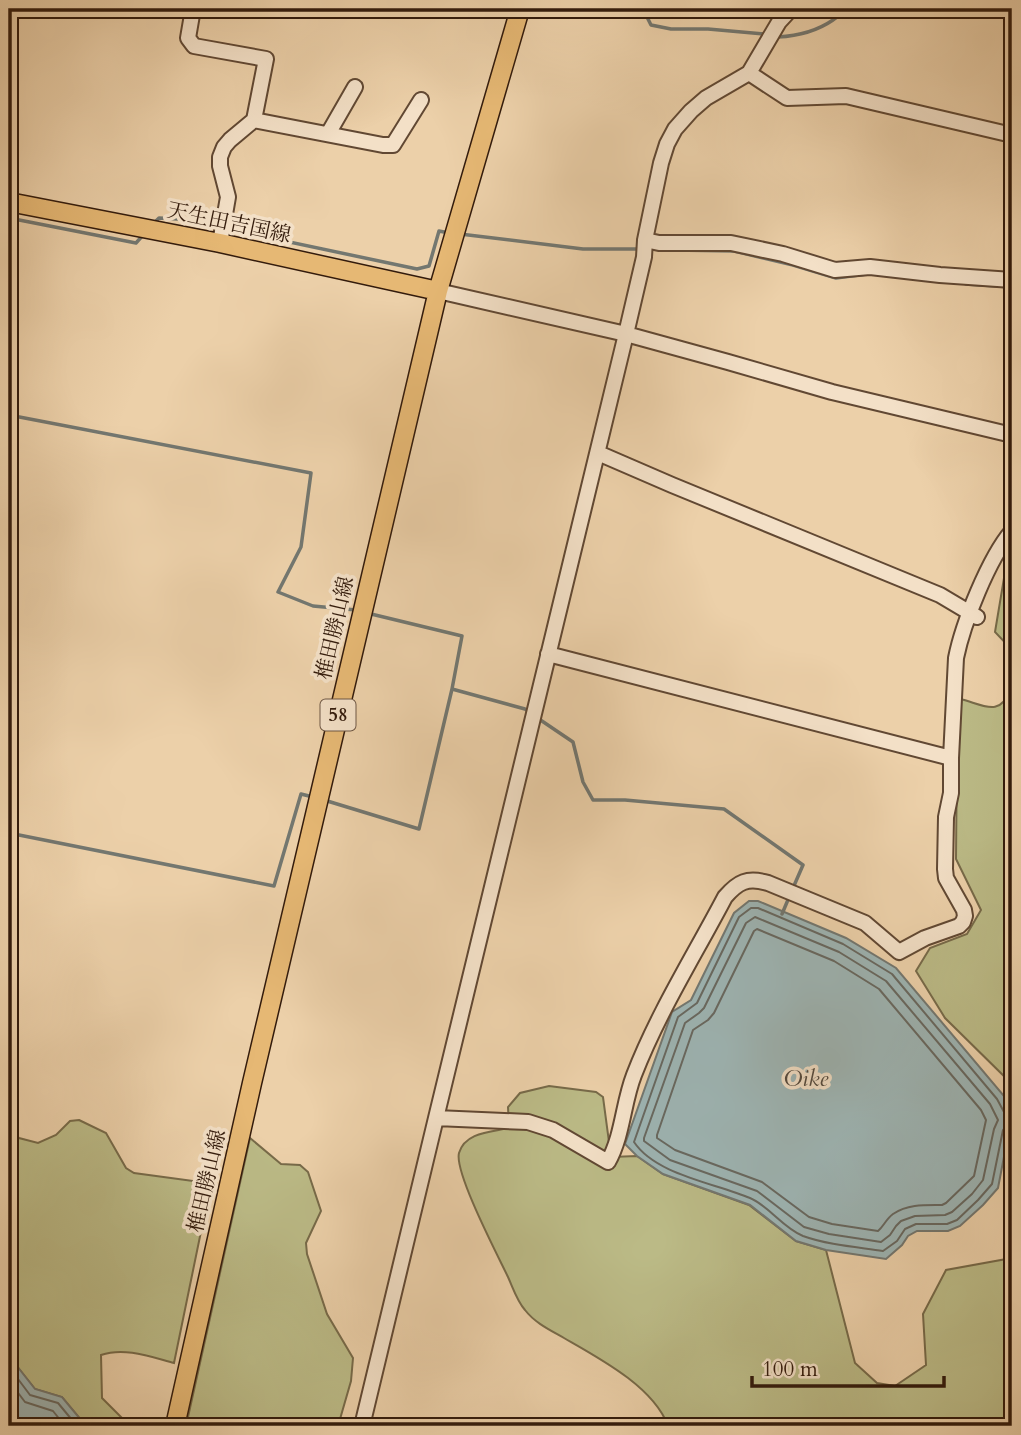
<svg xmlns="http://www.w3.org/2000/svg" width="1021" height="1435" font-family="Cardo,'Noto Serif JP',serif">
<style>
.green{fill:#bbba86;stroke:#776a49;stroke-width:2}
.water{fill:#9db4b3;stroke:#737770;stroke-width:2}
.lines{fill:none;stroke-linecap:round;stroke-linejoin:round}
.shore{stroke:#686860;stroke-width:2}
.stream{stroke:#737770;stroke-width:3.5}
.minor-casing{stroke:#614833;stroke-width:18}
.major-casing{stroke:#331b0c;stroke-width:21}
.minor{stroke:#f3e0c7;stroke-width:14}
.major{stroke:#e6b874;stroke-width:18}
.labels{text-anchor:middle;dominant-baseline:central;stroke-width:7;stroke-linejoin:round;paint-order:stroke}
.shield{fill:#f3e0c7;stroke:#6d5644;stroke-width:2}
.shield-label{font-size:19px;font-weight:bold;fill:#331b0c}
.street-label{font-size:21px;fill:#331b0c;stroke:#f3e0c7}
.water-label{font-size:23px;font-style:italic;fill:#53493e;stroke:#f3e0c7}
</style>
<rect width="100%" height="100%" fill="#ecd0a9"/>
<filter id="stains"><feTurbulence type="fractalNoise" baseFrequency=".00286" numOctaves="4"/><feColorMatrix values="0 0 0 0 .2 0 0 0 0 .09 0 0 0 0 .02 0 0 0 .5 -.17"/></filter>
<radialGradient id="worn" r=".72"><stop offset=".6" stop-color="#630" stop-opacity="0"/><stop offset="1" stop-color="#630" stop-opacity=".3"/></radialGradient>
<!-- green -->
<path class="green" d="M1012,562v88l-17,-18 11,-66z
M1012,689v395l-67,-66 -29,-47 14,-23 37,-14 14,-24 -25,-51 1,-112 4,-48c25,7 38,18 51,-10z
M549,1086l47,6 7,5 8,60 26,-1 26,18 86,31 47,36 30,9 29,113 22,20 18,3 31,-21 -3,-51 23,-44 66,-12v168h-344c-14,-39 -69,-68 -104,-88 -14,-8 -29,-15 -39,-28 -8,-9 -12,-22 -17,-33 -10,-21 -54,-105 -49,-124 6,-21 32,-21 50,-25l-1,-21 12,-14z
M79,1120l27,13 20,35 8,5 59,8 19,-3 -38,185c-23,-6 -49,-16 -73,-8l1,43 28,28h-44l-24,-29 -27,-8 -26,-33v-228l10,10 19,5 18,-8 14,-14z
M250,1138l31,26 19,1 8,7 13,39 -15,32 1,11 20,60 26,44 -2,23 -13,45h-152z"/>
<!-- water -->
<path class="water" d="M749,901h9l88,37 50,30 108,128 8,19 -14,73 -15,17 -23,21 -12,5h-31l-9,5 -6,9 -16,14 -60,-9 -30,-9 -46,-36 -87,-31 -26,-18 -12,-12 47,-132 19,-12 43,-87z
M9,1356l26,33 27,8 24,29h-77z"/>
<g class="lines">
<!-- shore -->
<path class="shore" d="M755,917l84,35 47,29 104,123 8,16 -4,9 -11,51 -11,14 -20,18 -7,3 -30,1 -14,5 -5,5 -6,9 -9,7 -52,-8 -25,-7 -47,-36 -87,-31 -26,-19v-3l41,-115 14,-10 5,-5 42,-85z
M757,929l77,32 45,28 102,121 5,10 -12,56 -28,27 -4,2c-17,0 -34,-1 -49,9 -7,5 -9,12 -15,17l-46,-7 -23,-7 -47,-35 -87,-32 -18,-12v-3l36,-105 15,-10 6,-7 40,-82z
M1012,1115l-8,-3 -7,-13 -105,-125 -49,-30 -85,-36h-7l-12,9 -42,86 -19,14 -44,125c22,33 81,41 116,56 19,8 33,30 53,38 25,9 53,11 80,15l14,-10 8,-12 11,-5h31l10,-4 21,-20 14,-16 11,-54 4,-5h5
M9,1367l21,28 28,8 19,23
M9,1381l16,21 28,9 12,15"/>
<!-- stream -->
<path class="stream" d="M643,9l8,16 20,4h37l56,5
M778,37c19,-1 39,-6 55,-17 5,-3 9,-8 14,-11
M9,218l127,25 8,-9
M154,223l5,-5 19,1 42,9
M228,229l189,40 12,-3 10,-35 10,2
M460,234l123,15h57
M673,250l61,1 59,14 43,13 31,-4
M966,284l46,3
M9,415l302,58 -10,74 -23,45 35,14 43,4
M367,613l95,23 -10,53
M536,717l37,25 10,40 10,18h32l99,9 79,56 -10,23
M324,800l95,29 33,-140 73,20 5,4
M9,833l265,53 27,-92 12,3
M782,914l8,-19"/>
<defs>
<path id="minor" d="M193,9l-5,29 6,8 72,13 -12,61 -24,20 -6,7 -4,10v9l8,31 -8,46
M749,73l38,25 59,-2 166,39
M254,120l129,25h10l28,-45
M328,134l27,-47
M645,240l14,3h72l52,11 52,16 35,-3 70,8 72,5
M438,291l188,43 102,28 104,30 180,43
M598,453l74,32 268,110 37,22
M548,654l403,104
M436,1118l92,4 25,8 55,32c15,-27 15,-59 26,-87 24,-62 60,-119 91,-178 13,-15 22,-20 43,-14l97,40 34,29 26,-14 34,-12 4,-4 2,-6 -1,-6 -18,-32 -1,-9 1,-52 5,-24v-35l5,-100c7,-35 33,-100 56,-127
M362,1426l74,-308 190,-784 18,-77 1,-17 16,-77 6,-19 8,-15 16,-18 15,-13 43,-25 30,-51 12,-13"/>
<path id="major" d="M9,202l211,41 218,48
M175,1426l77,-343 186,-792 82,-282"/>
</defs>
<!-- minor casing -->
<use href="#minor" class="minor-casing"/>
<!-- major casing -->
<use href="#major" class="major-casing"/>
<!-- minor -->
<use href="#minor" class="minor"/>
<!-- major -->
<use href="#major" class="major"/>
</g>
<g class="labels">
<!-- shield labels -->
<rect class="shield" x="320.5" y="699.5" width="35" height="31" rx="5"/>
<g class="shield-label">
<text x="338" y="715">58</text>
</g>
<!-- street labels -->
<g class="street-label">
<text transform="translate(229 223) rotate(12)">天生田吉国線</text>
<text transform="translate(335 628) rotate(-77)">椎田勝山線</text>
<text transform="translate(207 1181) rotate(-77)">椎田勝山線</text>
</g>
<!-- water labels -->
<g class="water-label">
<text x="806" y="1078">Oike</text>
</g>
</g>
<!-- margin -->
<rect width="1021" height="1435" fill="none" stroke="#ecd0a9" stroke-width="35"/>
<rect x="10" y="10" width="1000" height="1414" fill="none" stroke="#331b0c" stroke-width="3.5"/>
<rect x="18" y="18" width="986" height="1400" fill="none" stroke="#331b0c" stroke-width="2"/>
<!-- scale -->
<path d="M752 1376v10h192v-10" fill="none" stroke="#331b0c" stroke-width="3.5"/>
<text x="762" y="1376" font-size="21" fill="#331b0c" stroke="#f3e0c7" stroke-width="5" paint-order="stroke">100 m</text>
<rect width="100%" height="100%" filter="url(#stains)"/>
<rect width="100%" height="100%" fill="url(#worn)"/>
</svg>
